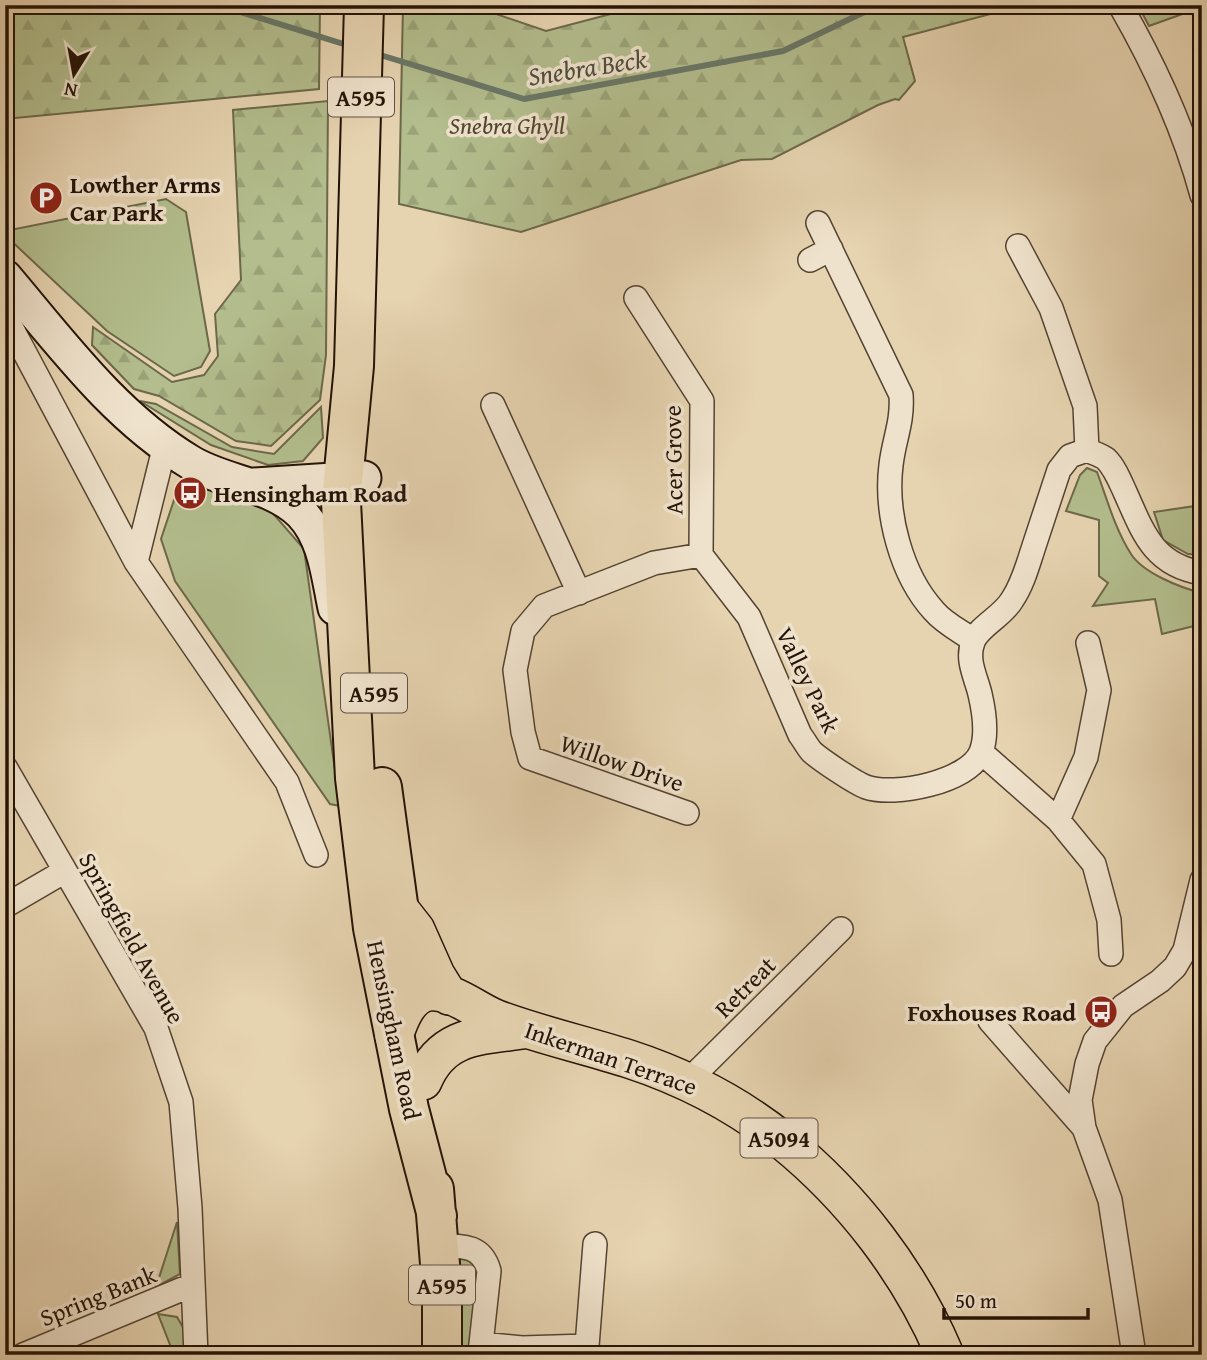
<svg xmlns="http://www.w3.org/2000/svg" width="1207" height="1360" font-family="'Gentium Book Plus',serif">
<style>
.green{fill:#b3bd8d;stroke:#6c684a;stroke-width:2}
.forest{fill:url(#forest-firs);stroke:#6c684a;stroke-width:2}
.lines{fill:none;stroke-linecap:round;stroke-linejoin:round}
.stream{stroke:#697767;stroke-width:6}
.minor-casing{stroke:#544331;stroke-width:26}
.secondary-casing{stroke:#241307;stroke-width:37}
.primary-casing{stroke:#241307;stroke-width:40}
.trunk-casing{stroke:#241307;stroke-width:42}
.minor{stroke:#efe2cc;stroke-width:23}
.secondary{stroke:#efe2cc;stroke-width:33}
.primary{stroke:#e6d3b0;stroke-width:37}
.trunk{stroke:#e6d3b0;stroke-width:38}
.labels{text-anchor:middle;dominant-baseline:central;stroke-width:7;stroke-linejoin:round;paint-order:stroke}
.shield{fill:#efe2cc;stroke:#615142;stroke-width:2}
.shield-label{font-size:23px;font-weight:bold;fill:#241307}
.park-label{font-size:24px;font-style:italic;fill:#4f462f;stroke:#efe2cc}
.poi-label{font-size:24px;font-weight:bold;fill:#241307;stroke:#efe2cc;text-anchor:start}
.street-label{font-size:24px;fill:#241307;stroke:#efe2cc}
.water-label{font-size:26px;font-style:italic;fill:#4c4d3f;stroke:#efe2cc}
</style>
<defs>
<pattern id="forest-firs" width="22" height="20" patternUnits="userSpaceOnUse" patternTransform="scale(1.75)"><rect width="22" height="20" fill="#b3bd8d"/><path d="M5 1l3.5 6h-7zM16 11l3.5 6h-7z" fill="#9aa278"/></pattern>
</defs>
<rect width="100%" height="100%" fill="#e6d3b0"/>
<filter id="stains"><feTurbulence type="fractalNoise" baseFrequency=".00286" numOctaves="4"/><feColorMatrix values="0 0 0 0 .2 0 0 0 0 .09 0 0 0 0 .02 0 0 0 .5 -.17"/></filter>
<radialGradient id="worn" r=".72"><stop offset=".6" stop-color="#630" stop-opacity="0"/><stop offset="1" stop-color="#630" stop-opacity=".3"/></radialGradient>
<!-- green -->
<path class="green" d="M1138,5h64v2l-53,19z
M166,199l20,13 24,139 -9,16 -27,9 -67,-45 -102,-96v-4z
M140,401l16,3 76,43 42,7 47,-47 2,31 -20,23 -35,4 -57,-20z
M1087,468l10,4c10,27 18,57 34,82 12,19 50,34 71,39v31l-40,10 -7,-35 -62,7 15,-23 -9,-7v-56l-33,-9 14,-36z
M194,484l76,26 34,39 36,257 -10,-2 -155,-223 -14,-42 13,-39z
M1202,505v50l-14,-1 -25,-14 -9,-28z
M177,1222l3,52 -24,13z
M465,1254l14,7 -10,94h-11l2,-96z
M158,1314l19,3 10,17v21h-13z"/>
<!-- forest -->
<path class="forest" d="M5,5h315l-1,84 -314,30z
M403,5h67l76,26 99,-26 376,1 -118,31 12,44 -16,19 -4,-1 -17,6 -106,54 -31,1 -220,72 -122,-28z
M328,101l-2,254 -6,45 -49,46 -35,-5 -77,-45 -25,-7 -42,-44 1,-18 79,55 32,-7 14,-19 -3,-42 26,-34 -8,-170z"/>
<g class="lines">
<!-- stream -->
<path class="stream" d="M218,5l132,41
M377,54l147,45 259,-48 96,-46"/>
<defs>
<path id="minor" d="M1120,5c34,59 64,124 82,190
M818,223l83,172c2,27 -7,44 -10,70 -6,48 10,110 43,146 10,12 26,20 39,29
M1018,246l33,62 34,98 2,44
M810,260l21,-11
M636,298l66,103 -1,154
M10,325l126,237 151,220 29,73
M493,405l86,188
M136,562l29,-117
M981,752l77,68 36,44 15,56 2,34
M5,767l151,261 25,74 9,106 6,147
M687,813l-157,-55 -7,-26 -8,-62 8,-39 21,-25 110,-43 47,-8 48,62 51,118c4,5 8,13 12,17 9,8 43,31 54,35 28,10 103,-5 115,-35 7,-18 3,-41 -1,-58 -4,-17 -14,-34 -7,-52 5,-15 30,-26 39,-42 11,-16 16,-36 22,-54 8,-25 17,-51 25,-76l11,-14 17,-6c6,3 14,5 19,9 9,9 14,22 19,33 18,40 28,73 77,81
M1058,820l28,-63 13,-67 -11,-47
M5,906l60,-35
M990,1021l94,107
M687,1082l154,-153
M440,1246c23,0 42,-1 49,25l-8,73
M587,1346l8,-102
M23,1355l169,-70
M479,1355l2,-11 41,4 65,-2v9
M1134,1355l-24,-155 -26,-72 -4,-28 7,-36 8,-23 28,-35 37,-25 15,-14 10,-17 17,-70"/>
<path id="secondary" d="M5,277c56,66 110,140 185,185 34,21 82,22 111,51 24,25 27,62 34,95
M254,485l110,-7"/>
<path id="primary" d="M398,907l18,23 20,45 13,21
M394,1036c6,-17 14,-40 34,-44 24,-3 48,19 69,27 43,16 88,26 132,40 55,18 108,45 154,82 69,56 127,131 162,214
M423,1081c19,-46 56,-45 100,-51"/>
<path id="trunk" d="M364,5l-10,361 -13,136 14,276 18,150 36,181 28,107
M382,787l27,197
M434,1189l8,100v66"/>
</defs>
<!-- minor casing -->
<use href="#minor" class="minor-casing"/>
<!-- secondary casing -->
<use href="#secondary" class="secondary-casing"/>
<!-- primary casing -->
<use href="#primary" class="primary-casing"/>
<!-- trunk casing -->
<use href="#trunk" class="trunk-casing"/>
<!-- minor -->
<use href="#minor" class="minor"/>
<!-- secondary -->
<use href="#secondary" class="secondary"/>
<!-- primary -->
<use href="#primary" class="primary"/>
<!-- trunk -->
<use href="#trunk" class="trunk"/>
</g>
<!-- icons -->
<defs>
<symbol id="parking-disc" viewBox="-11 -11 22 22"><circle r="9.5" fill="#8f2418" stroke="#efe2cc"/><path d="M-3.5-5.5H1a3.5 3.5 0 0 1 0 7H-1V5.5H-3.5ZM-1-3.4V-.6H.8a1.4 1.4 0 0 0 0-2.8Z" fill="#fff"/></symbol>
<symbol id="bus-disc" viewBox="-11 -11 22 22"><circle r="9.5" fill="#8f2418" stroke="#efe2cc"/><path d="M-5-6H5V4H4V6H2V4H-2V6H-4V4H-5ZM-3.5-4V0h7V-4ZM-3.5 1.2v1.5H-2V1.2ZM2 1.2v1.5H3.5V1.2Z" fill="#fff"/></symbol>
</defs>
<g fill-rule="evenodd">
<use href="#parking-disc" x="27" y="179" width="38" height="38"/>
<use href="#bus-disc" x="171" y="474" width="38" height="38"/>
<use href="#bus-disc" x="1082" y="993" width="38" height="38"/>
</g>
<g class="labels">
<!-- shield labels -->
<g class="shield">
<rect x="328" y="77.5" width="66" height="39" rx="5"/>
<rect x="341" y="673.5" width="66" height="39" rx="5"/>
<rect x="740.5" y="1118.5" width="77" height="39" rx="5"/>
<rect x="409" y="1265.5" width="66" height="39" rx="5"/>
</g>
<g class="shield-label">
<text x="361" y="97">A595</text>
<text x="374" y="693">A595</text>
<text x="779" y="1138">A5094</text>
<text x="442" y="1285">A595</text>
</g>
<!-- park labels -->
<g class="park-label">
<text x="507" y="125">Snebra Ghyll</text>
</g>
<!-- poi labels -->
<g class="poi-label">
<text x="70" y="184">Lowther Arms<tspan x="70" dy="28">Car Park</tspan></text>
<text x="214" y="493">Hensingham Road</text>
<text x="1076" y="1012" text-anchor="end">Foxhouses Road</text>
</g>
<!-- street labels -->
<g class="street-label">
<text transform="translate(673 460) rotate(-91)">Acer Grove</text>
<text transform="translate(808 680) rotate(64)">Valley Park</text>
<text transform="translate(622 763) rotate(19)">Willow Drive</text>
<text transform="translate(132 938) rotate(61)">Springfield Avenue</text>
<text transform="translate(745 987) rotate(-45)">Retreat</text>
<text transform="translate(394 1030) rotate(78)">Hensingham Road</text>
<text transform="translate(611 1058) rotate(19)">Inkerman Terrace</text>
<text transform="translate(98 1296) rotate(-22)">Spring Bank</text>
</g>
<!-- water labels -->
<g class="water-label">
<text transform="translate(587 67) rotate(-9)">Snebra Beck</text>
</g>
</g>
<!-- margin -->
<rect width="1207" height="1360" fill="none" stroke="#e6d3b0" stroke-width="28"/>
<rect x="7" y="7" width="1193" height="1346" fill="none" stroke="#241307" stroke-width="3.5"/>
<rect x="14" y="14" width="1179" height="1332" fill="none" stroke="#241307" stroke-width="2"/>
<!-- north arrow -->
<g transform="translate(74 74) rotate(191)" stroke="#efe2cc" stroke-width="5" paint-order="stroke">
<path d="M0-5L12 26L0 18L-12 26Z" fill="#241307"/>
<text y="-10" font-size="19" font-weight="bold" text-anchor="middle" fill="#241307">N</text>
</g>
<!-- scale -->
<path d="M944 1308v10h144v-10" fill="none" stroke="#241307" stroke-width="3.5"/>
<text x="955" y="1308" font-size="21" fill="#241307" stroke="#efe2cc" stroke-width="5" paint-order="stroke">50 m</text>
<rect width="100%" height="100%" filter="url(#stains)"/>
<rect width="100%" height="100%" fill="url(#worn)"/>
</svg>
